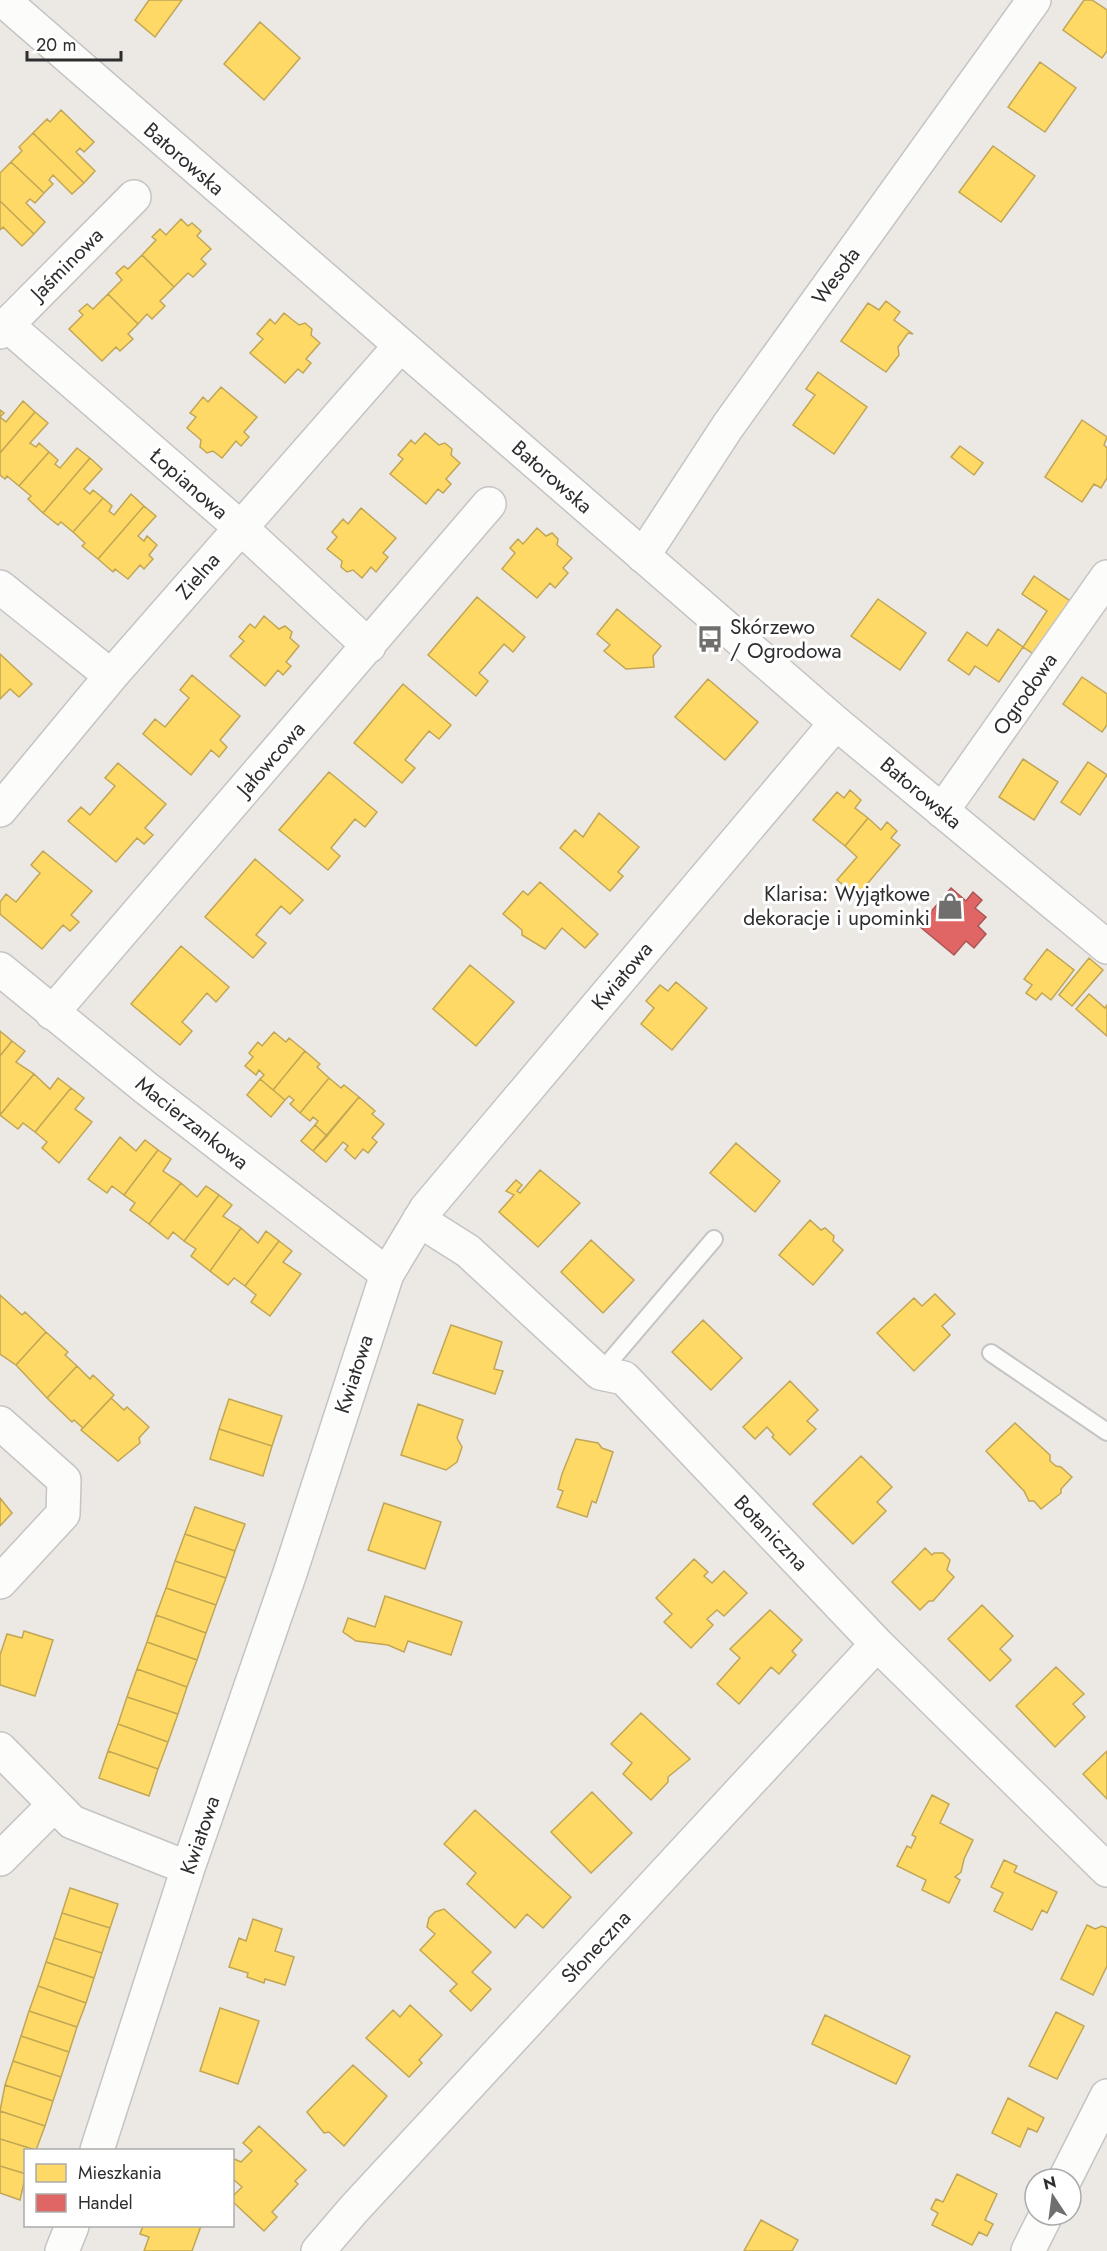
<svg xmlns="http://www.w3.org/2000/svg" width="1107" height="2251" font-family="Jost,sans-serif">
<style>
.homes{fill:#ffd966;stroke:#c0a655;stroke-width:1.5}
.shops{fill:#e06666;stroke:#ab5555;stroke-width:1.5}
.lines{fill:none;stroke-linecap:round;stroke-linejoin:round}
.lane-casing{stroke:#c5c4c5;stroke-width:20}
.street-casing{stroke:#c5c4c5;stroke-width:36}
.secondary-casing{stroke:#c5c4c5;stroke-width:36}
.lane{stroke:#fcfcfb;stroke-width:16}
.street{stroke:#fcfcfb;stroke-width:33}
.secondary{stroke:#fcfcfb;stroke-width:33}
.labels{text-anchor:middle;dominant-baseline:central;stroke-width:6;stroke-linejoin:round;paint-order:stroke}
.street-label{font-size:21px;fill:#2e2e2e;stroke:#fff}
.poi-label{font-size:21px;fill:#2e2e2e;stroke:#fff;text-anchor:start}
</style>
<rect width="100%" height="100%" fill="#ece8e4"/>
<!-- homes -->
<path class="homes" d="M149,0h33l-27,37 -20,-17z
M1084,0h8l15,10v41l-5,7 -39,-28z
M260,22l40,36 -36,42 -40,-36z
M1040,62l36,26 -31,44 -37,-25z
M61,110l33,32 -10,10 -4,-4 -4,4 19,19 -11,12 -51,-50 14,-14 3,3z
M33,133l51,50 -12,11 -19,-19 -4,5 4,4 -9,9 -33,-31 11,-11 -3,-4z
M993,146l42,30 -34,46 -42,-30z
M11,162l33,31 -9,10 -5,-4 -4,4 19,19 -11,12 -34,-33v-28z
M0,201l34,33 -12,12 -19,-19 -3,3z
M181,219l7,7 4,-3 9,8 -4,5 14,13 -10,10 5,5 -13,13 -5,-4 -14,14 -32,-32 14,-15 -4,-3 8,-8 6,6z
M142,255l32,32 -14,14 5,5 -13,13 -5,-5 -9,10 -30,-30 14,-14 -6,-7 8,-7 4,3z
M108,294l30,30 -10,10 5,5 -13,12 -4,-4 -14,14 -33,-32 14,-14 -4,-4 8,-7 6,5z
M886,301l14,11 -6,8 19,14 -5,-1 -10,14 1,8 -13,17 -45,-31 27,-38 11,7z
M284,313l15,12 6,-2 7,6 -1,6 9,8 -14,16 5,4 -8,10 -5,-4 -13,14 -35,-30 13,-14 -6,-5 13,-15 5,5z
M818,372l49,35 -33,47 -41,-29 22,-30 -9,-6z
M221,387l36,30 -13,15 5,5 -8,9 -5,-5 -14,17 -9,-7 -6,2 -7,-6 1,-7 -14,-12 9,-11 -6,-4 13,-16 5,5z
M23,401l12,11 -35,41v-43l4,3 -4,4 6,5z
M35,412l13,11 -18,20 6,4 3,-4 10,9 -30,34 -12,-10 -2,3 -5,-4v-22z
M1082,420l25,17 -3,8 3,3v30l-6,10 -7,-4 -12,18 -37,-25z
M425,433l14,12 6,-2 7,6 -1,6 9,8 -14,16 5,5 -8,9 -5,-4 -12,15 -36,-30 13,-15 -5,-4 13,-15 4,4z
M960,446l23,17 -9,12 -23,-18z
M77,448l13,10 -47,55 -15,-14 3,-3 -12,-10 30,-34 9,8 -3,4 5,4z
M90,458l12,11 -18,20 6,5 3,-4 10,8 -30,34 -12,-10 -3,3 -15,-12z
M131,494l13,12 -46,53 -16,-13 3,-3 -12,-11 30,-34 9,8 -3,5 5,4z
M144,506l12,10 -18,20 6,5 3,-5 10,9 -8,10 4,4 -9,10 -4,-4 -12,14 -13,-10 -2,3 -15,-13z
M361,508l35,30 -13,15 5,4 -12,15 -5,-5 -9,11 -9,-8 -6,2 -6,-5 1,-6 -15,-12 10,-12 -5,-5 11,-13 5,5z
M537,528l9,8 6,-3 6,6 -1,6 15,13 -9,10 5,5 -13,15 -5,-5 -13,15 -35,-29 13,-16 -5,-5 8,-9 5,5z
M1034,576l39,27 -38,52 -12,-8 24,-36 -25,-17z
M477,597l48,40 -12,15 -9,-8 -25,29 9,8 -12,15 -48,-41z
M878,599l48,34 -26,37 -49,-34z
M617,609l44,37 -8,10 1,11 -28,2 -22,-18 6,-6 -13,-11z
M264,616l15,13 6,-3 7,6 -2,6 9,8 -13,16 5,4 -8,9 -5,-5 -13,16 -35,-30 14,-15 -5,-4 11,-13 5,4z
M998,629l25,18 -24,35 -24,-16 -6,9 -21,-15 19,-28 20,14z
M0,654l32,30 -13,13 -9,-8 -10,10z
M192,675l48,41 -20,24 7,7 -8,10 -8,-7 -20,25 -48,-41 12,-15 10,8 24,-29 -9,-8z
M1082,677l25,17v31l-5,7 -39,-28z
M708,679l50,43 -33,38 -50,-43z
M403,684l48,41 -12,14 -10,-8 -24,29 10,8 -13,15 -48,-40z
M1023,759l35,23 -24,38 -35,-23z
M1088,762l19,13 -27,40 -19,-13z
M118,763l48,41 -21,24 8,7 -9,9 -7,-6 -21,24 -48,-41 13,-14 9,8 25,-29 -10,-8z
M329,772l48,40 -12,15 -10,-8 -24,29 9,8 -12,14 -49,-40z
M850,790l11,10 -6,8 13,10 -23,28 -32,-26 24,-28 7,6z
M599,813l40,34 -21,25 5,4 -13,15 -50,-43 15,-18 8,7z
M868,818l13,12 6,-8 10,9 -6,7 9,7 -43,51 -20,-16 20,-23 -12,-11z
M43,851l49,40 -21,24 8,7 -9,9 -7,-6 -21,24 -42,-35v-12l6,-8 10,8 24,-29 -9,-8z
M255,859l48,41 -13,14 -9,-8 -25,29 10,8 -13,15 -48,-41z
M540,882l58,52 -13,14 -23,-20 -17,21 -23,-14v-5l-19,-16 20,-23 5,4z
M181,946l48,41 -13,15 -9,-9 -25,29 10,9 -12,14 -49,-41z
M1047,949l27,21 -23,30 -9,-7 -6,7 -10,-7 6,-8 -8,-6z
M1089,958l14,12 -31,36 -13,-11z
M470,965l44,37 -38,44 -43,-37z
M676,982l31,26 -35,42 -31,-26 13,-16 -8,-7 14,-16 8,6z
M1089,994l16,14 2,-3v31l-31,-27z
M0,1031l12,10 -12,15z
M274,1032l12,10 3,-4 16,13 -32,39 -13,-11 4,-4 -5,-5 -3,5 -11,-9 8,-9 -4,-4 9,-11 4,4z
M12,1041l13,10 -9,11 18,12 -34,41v-59z
M305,1051l15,13 -3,3 12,11 -29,35 -10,-9 4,-4 -5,-4 -4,4 -12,-10z
M34,1074l16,15 8,-11 13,10 -36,44 -12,-9 -5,6 -18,-14z
M329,1078l12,10 3,-3 15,12 -32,39 -12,-11 3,-4 -5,-4 -3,4 -10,-8z
M260,1079l25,21 -14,17 -24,-22z
M71,1088l13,10 -9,11 17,13 -33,41 -17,-15 5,-6 -12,-10z
M359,1097l16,14 -3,3 12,10 -12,14 5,4 -9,11 -5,-4 -8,10 -10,-9 3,-4 -5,-4 -17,20 -13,-11z
M315,1125l12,11 -14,15 -12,-10z
M120,1137l16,14 9,-11 13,10 -34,45 -12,-9 -5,7 -19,-14z
M736,1143l44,38 -25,31 -45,-39z
M158,1150l13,9 -8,12 18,12 -32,41 -19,-14 5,-7 -11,-8z
M540,1170l40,33 -42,44 -39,-35 15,-17 -8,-4 10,-11 6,5 -5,6 3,2z
M181,1183l16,14 9,-11 13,9 -35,46 -11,-9 -5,7 -19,-15z
M219,1195l13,10 -9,11 18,12 -31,43 -19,-15 5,-7 -12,-8z
M810,1220l11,10 4,-2 9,8 -1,5 10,9 -30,35 -34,-30z
M241,1228l17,15 8,-12 13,10 -34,45 -11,-8 -6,7 -18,-14z
M591,1240l43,40 -31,33 -42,-41z
M279,1241l13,10 -9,11 18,12 -31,42 -19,-14 5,-7 -11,-9z
M935,1294l20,20 -13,12 8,9 -36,36 -37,-38 37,-35 8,8z
M0,1295l22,20 3,-3 21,20 -30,33 -16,-11z
M703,1320l39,38 -31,32 -39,-38z
M451,1325l51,17 -8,27 9,2 -8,23 -62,-21z
M46,1332l22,20 -3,3 12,11 -30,32 -31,-33z
M77,1366l13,13 3,-4 21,20 -31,33 -9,-8 -2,2 -25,-24z
M790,1381l28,29 -11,11 9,8 -26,26 -18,-18 2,-2 -7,-8 -12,12 -12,-12z
M111,1398l13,12 3,-3 22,20 -10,11 1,5 -22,18 -37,-31z
M229,1399l53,17 -10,30 -53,-17z
M418,1404l45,16 -6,18 5,9 -5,15 -11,8 -45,-15z
M1015,1423l35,32v6l6,5 5,1 11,10 -11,12v4l-20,16 -7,-8h-5l-5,-10 -38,-40z
M219,1429l53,17 -9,30 -53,-17z
M576,1439l22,4 4,5 11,4 -17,51 -4,-2 -5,16 -30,-10 6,-16 -5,-2 4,-15z
M861,1456l31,31 -15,15 9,9 -33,33 -40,-40z
M0,1498l12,15 -12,13z
M384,1503l57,19 -16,47 -57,-19z
M195,1507l50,17 -10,27 -50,-17z
M185,1534l50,17 -9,27 -51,-17z
M925,1548l7,7 2,-2h9l7,7 -3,10 7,7 -21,24h-4l-9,9 -28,-28z
M694,1559l14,13 -4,4 8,7 12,-12 23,22 -23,23 -7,-6 -10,9 6,6 -22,23 -27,-26 8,-8 -16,-16z
M175,1561l51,17 -10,27 -50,-17z
M166,1588l50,17 -10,28 -50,-18z
M385,1596l77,26 -11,33 -43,-14 -4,11 -16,-7 -32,-4 -13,-9 5,-14 27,9z
M982,1605l31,31 -13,13 11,11 -21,21 -42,-42z
M770,1610l32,30 -10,11 4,4 -17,19 -8,-7 -32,37 -22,-20 23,-26 -10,-9z
M156,1615l50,18 -9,27 -50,-18z
M24,1631l29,9 -18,56 -35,-11v-30l7,-21 15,4z
M147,1642l50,18 -10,27 -50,-18z
M1056,1667l28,27 -11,10 12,13 -30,30 -39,-41z
M137,1669l50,18 -9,27 -51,-17z
M127,1697l51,17 -10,28 -50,-18z
M641,1713l49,46 -22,18v5l-17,18 -28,-26 9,-11 -21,-19z
M118,1724l50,18 -10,27 -50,-18z
M108,1751l50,18 -9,27 -50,-18z
M1107,1751v48l-24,-25z
M592,1792l40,41 -41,40 -40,-41z
M932,1795l17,9 -9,19 33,17 -9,19 -3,13 -6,5 5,3 -11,23 -27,-13 4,-10 -29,-14 10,-20 4,2 5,-11 -4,-2z
M475,1810l96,87 -28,31 -16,-14 -12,14 -48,-44 9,-11 -32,-29z
M1004,1860l13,6 -3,6 43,20 -10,21 -5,-3 -10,20 -38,-19 9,-18 -12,-6z
M70,1888l48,16 -8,24 -48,-15z
M444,1909l47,43 -19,20 19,17 -20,22 -21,-20 7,-7 -37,-34 15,-16 -8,-7 2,-9 6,-6z
M62,1913l48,15 -8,25 -48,-15z
M253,1919l29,10 -7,22 19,6 -9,28 -20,-6 -1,4 -17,-6 1,-4 -19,-6 10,-29 7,3z
M1087,1925l8,4 7,-3 5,2v38l-14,29 -32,-16z
M54,1938l48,15 -8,25 -48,-16z
M46,1962l48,16 -8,25 -48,-17z
M38,1986l48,17 -9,24 -48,-16z
M410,2005l32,30 -23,25 3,3 -13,14 -43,-39 27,-28 7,7z
M220,2008l39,13 -21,63 -38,-13z
M29,2011l48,16 -8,25 -48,-16z
M1056,2012l28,14 -27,53 -28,-13z
M825,2015l85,41 -14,28 -84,-40z
M21,2036l48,16 -8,25 -48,-16z
M13,2061l48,16 -8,24 -48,-16z
M353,2065l34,31 -43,50 -15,-14 -5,1 -17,-21z
M5,2085l48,16 -8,25 -45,-15z
M1008,2098l36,20 -7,14 -9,-4 -8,19 -28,-14z
M0,2111l45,15 -9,24 -36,-11z
M259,2126l47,44 -11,11 3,3 -26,28 5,5 -13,14 -32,-30v-4l10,-10 -10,-9v-20l9,4 11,-11 -9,-8z
M0,2139l36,11h-10v24l-26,-8z
M0,2166l26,8 -6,26 -20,-7z
M957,2174l40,20 -12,26 8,4 -6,12 -8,-4 -7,13 -40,-20 6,-12 -7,-4 5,-10 7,3z
M761,2220l37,20 -6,11h-48z
M143,2226h58l-9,25h-48l5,-14 -9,-3z"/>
<!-- shops -->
<path class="shops" d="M951,888l15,13 7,-9 9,8 -7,8 11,9 -8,9 8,8 -12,14 -8,-7 -12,14 -35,-29z"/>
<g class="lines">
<defs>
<path id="lane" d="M991,1353l116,79
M600,1373l114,-134"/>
<path id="street" d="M7,325l234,203 128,118
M0,332l134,-135
M643,556l85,-130 306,-426
M0,587l111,89
M0,810l111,-134 289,-330
M942,811l165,-234
M0,969l146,119 241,186
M52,1013l437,-509
M419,1220l49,31 132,122 24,5 253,266 230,226
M0,1423l64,57 -1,34 -63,68
M0,1749l72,73 116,46
M0,1859l54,-54
M97,2150l91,-282 102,-295 97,-299 39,-65 410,-486
M1065,2179l42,-83
M62,2251l10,-25
M318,2251l36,-42 523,-565
M1028,2251l18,-36"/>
<path id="secondary" d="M3,0l833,723 271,224"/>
</defs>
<!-- lane casing -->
<use href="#lane" class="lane-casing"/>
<!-- street casing -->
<use href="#street" class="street-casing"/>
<!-- secondary casing -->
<use href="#secondary" class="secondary-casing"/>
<!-- lane -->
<use href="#lane" class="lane"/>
<!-- street -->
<use href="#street" class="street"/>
<!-- secondary -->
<use href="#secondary" class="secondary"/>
</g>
<!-- icons -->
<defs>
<symbol id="bus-bare" viewBox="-9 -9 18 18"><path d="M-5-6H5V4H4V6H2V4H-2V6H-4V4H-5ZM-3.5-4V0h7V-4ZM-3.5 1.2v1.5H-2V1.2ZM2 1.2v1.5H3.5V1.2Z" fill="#706f6e" stroke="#fff" stroke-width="2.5" paint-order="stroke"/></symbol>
<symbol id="shop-bare" viewBox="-9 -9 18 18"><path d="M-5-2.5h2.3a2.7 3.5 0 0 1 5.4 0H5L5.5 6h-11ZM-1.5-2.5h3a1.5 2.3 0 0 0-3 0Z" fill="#706f6e" stroke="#fff" stroke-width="2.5" paint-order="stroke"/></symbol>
</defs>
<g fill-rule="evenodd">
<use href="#bus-bare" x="691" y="620" width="38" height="38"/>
<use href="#shop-bare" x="931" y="887" width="38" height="38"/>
</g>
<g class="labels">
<!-- street labels -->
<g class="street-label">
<text transform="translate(184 159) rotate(41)">Batorowska</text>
<text transform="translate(67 264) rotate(-45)">Jaśminowa</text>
<text transform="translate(836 276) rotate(-54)">Wesoła</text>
<text transform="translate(552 477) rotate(41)">Batorowska</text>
<text transform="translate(189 484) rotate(41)">Łopianowa</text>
<text transform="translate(198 576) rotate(-49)">Zielna</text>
<text transform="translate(1025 694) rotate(-55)">Ogrodowa</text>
<text transform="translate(271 759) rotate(-49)">Jałowcowa</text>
<text transform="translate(921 793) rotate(40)">Batorowska</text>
<text transform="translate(622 976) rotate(-50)">Kwiatowa</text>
<text transform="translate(192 1123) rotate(38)">Macierzankowa</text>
<text transform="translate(354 1374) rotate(-72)">Kwiatowa</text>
<text transform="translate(771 1533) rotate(46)">Botaniczna</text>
<text transform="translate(200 1835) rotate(-71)">Kwiatowa</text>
<text transform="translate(596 1947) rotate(-47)">Słoneczna</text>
</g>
<!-- poi labels -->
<g class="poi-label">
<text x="730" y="627">Skórzewo<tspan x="730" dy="24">/ Ogrodowa</tspan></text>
<text x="930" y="894" text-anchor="end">Klarisa: Wyjątkowe<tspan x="930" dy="24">dekoracje i upominki</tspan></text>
</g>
</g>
<!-- legend -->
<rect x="24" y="2149" width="210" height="78" fill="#ffffff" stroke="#ababab" stroke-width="1.5"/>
<rect x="36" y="2164" width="30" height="18" fill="#ffd966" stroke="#ababab" stroke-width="1.5"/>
<text x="78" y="2179" font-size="18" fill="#2e2e2e">Mieszkania</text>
<rect x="36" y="2194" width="30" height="18" fill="#e06666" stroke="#ababab" stroke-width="1.5"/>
<text x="78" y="2209" font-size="18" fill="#2e2e2e">Handel</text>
<!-- north arrow -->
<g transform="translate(1053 2197) rotate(347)"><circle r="28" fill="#ffffff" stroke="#ababab" stroke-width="1.5"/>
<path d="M0-4.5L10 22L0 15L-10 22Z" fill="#706f6e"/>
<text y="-9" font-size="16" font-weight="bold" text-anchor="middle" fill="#2e2e2e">N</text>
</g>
<!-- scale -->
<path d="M27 51v9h94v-9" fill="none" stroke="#2e2e2e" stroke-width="3"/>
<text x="36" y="51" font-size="18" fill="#2e2e2e" stroke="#ffffff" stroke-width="4.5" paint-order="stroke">20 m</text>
</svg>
